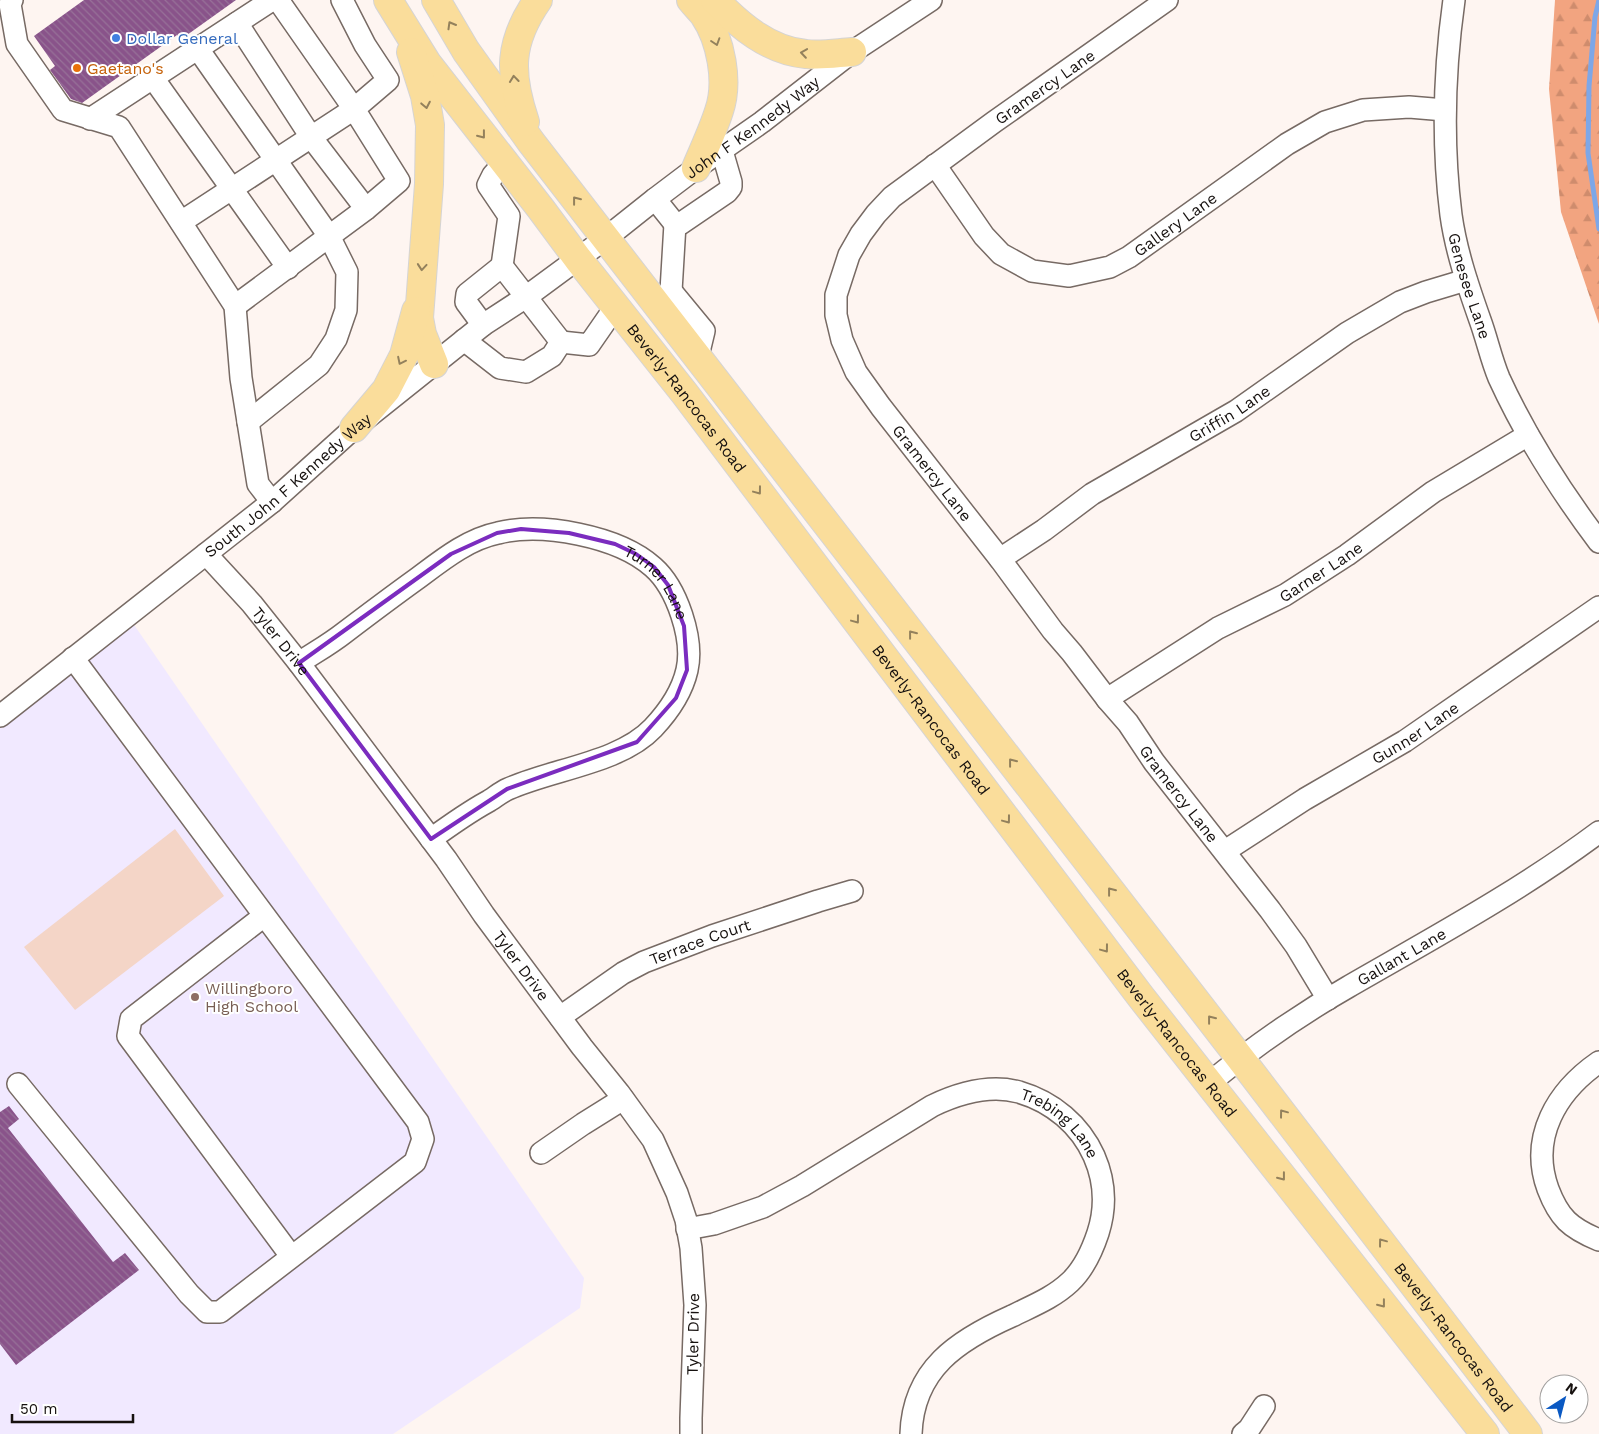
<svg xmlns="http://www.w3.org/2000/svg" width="1599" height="1434" font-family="'Work Sans',sans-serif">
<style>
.education{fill:#f1e9ff}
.forest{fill:url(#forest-firs)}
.pitch{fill:#f4d5c7}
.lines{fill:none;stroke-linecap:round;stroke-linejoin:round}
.stream{stroke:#7da7e8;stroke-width:5}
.building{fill:url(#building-back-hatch)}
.minor-casing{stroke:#776a64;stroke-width:24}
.major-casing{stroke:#d5d4d4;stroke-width:30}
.minor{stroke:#fff;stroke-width:21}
.major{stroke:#fadd9b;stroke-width:28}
.oneway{stroke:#93815c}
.marked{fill:none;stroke:#7b2cbf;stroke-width:4;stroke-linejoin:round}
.shop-dot{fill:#3f7fe0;stroke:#fff;stroke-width:2}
.food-dot{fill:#e8710a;stroke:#fff;stroke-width:2}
.education-dot{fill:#8d6e63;stroke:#fff;stroke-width:2}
.labels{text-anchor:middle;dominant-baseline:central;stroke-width:4;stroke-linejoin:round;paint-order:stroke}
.shop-label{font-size:16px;fill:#366cbe;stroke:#fff;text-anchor:start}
.food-label{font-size:16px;fill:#c56008;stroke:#fff;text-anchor:start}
.street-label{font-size:16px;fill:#16110f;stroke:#fff}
.education-label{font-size:16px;fill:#785e54;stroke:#fff;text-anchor:start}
</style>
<defs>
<pattern id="forest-firs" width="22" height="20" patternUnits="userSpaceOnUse" patternTransform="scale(1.25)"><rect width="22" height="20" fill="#f2a480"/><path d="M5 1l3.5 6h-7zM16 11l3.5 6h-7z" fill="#cf8c6d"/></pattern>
<pattern id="building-back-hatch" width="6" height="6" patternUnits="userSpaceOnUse" patternTransform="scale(1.25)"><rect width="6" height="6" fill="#89538a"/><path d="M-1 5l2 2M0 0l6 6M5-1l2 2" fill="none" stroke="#977198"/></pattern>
</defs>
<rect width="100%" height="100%" fill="#fef5f1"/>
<!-- education -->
<path class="education" d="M128,616l456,662 -4,30 -187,126h-393v-718z"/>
<!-- forest -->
<path class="forest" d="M1555,0h44v324l-38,-112 -12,-123z"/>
<!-- pitch -->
<path class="pitch" d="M175,829l49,67 -149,114 -51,-63z"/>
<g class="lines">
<!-- stream -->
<path class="stream" d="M1599,0l-4,17 -6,69 -1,67 11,76"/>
</g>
<!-- building -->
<path class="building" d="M84,0h152l-56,40 -3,-5 -95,68 -11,-4 -21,-29 5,-4 -21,-30z
M9,1106l10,13 -11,9 105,134 12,-9 14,17 -123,95 -16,-21v-232z"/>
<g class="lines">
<defs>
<g id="minor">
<path d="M12,0l-2,4 7,40 46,66 56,17 116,179 6,72 17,106 14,18"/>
<path id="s1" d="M1167,0l-173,122 -102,75 -16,17 -15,20 -12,21 -13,40v20l6,25 14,32 25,35 119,152 53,72 19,22 35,46 21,24 26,39 116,148 26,36 32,53"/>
<path id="s2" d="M1454,0c-10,71 -12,143 -3,215 5,36 17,71 29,105 7,19 11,39 19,58 27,59 61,112 100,164"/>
<path d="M237,23l74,114 55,72"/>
<path d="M198,49l131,187 18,36 -1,38 -10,29 -17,26 -71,57"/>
<path d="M153,78l135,190"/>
<path d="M90,119l182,-119"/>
<path id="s3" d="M935,165l49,71 17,18 31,17 37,5 41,-9 19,-10 158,-113 38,-22 38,-12 46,-3 36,3"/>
<path d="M655,199l20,25h5l47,-32 4,-5v-5l-9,-31"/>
<path d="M181,222l173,-113 -76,-109"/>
<path d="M502,266l7,-50 -21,-31 5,-10 11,-12"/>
<path d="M671,291l33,40 -6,25"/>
<path d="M656,303l15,-12 4,-67"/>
<path d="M235,306l131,-97 33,-28 -45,-72 34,-29 -23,-35 -23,-45"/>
<path d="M464,340l36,28 26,4 26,-16 9,-14 -59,-76 -35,28 -1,8 17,23"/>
<path d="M561,342l28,3 27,-39"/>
<path id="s4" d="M206,554l46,50 47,59 147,196 38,56 98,132 37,46 34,47 24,53 9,27 5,28 4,57 -4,113v16"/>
<path id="s5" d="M1000,559l44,-29 48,-36 144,-83 111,-78 53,-31 26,-10 40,-12"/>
<path id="s6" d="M299,663c15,-10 31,-19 45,-30 25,-19 49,-37 74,-55 24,-18 50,-39 80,-45 44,-11 120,3 155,34 24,21 41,72 34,103 -5,22 -18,41 -34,58 -33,35 -101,41 -145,61 -7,3 -14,9 -21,13 -20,11 -38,24 -56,37"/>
<path id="s7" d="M1107,699l111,-71 67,-33 62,-40 86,-63 95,-57"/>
<path id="s8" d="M0,716l272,-214 82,-74 129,-103 43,-28 80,-59 49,-39 41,-31 66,-46 90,-70 79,-52"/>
<path id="s9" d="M1225,851l80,-52 100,-58 194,-134"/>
<path d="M264,916l-133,103 -3,17 163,220"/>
<path id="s10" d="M560,1017l63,-44 21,-11 68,-26 106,-35 34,-10"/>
<path d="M1599,1062c-42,29 -70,75 -51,127 11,29 22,39 51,51"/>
<path d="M18,1084l171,210 18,18h13l195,-150 8,-23 -5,-17 -345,-464"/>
<path id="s11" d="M1208,1084c44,-36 91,-69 140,-97 85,-49 172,-96 251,-155"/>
<path d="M541,1153l42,-29 40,-25"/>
<path id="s12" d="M687,1229l27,-5 49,-17 39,-21 130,-80c27,-13 57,-22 87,-14 34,10 61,33 75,64 11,25 12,52 4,77 -6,18 -14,36 -28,49 -17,16 -38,24 -58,34 -54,24 -99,53 -101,118"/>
<path d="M1243,1434l6,-5 15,-23"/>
</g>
<g id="major">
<path id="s13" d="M388,0l39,63 114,146 37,50 107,135 456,603 344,437"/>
<path id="s14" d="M436,0l30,51 65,91 709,916 288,376"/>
<path d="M691,0c4,5 9,10 13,15 17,25 25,67 15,96 -6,19 -15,38 -23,57"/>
<path d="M715,0c24,25 54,51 91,54 15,2 31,-1 46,-2"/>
<path d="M411,52l14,44 5,29 -1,59 -10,134 3,16 12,30"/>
<path d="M525,122c-16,-48 -17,-79 13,-122"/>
<path d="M354,428l32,-38 18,-35 12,-44"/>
</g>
</defs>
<!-- minor casing -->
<use href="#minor" class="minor-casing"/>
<!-- major casing -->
<use href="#major" class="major-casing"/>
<!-- minor -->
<use href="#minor" class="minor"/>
<!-- major -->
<use href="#major" class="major"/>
</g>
<!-- one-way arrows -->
<defs><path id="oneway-chevron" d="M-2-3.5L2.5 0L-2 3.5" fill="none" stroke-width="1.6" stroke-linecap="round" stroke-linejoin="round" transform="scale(1.25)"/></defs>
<g class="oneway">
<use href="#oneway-chevron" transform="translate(451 25) rotate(-120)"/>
<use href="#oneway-chevron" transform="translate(716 42) rotate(72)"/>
<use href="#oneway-chevron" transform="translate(804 53) rotate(-172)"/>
<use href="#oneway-chevron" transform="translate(514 79) rotate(-96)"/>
<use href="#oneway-chevron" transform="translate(426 105) rotate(79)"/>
<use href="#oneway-chevron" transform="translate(482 135) rotate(52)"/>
<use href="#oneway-chevron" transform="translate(576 200) rotate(-128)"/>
<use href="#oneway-chevron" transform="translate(422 267) rotate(95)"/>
<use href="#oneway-chevron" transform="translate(401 361) rotate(116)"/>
<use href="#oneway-chevron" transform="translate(758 491) rotate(53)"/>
<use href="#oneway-chevron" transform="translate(856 620) rotate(53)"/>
<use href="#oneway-chevron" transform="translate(912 634) rotate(-128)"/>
<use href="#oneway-chevron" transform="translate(1012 762) rotate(-128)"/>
<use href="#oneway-chevron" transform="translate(1007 820) rotate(53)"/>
<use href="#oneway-chevron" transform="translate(1111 891) rotate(-128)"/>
<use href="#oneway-chevron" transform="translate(1105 949) rotate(53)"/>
<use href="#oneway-chevron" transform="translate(1211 1019) rotate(-128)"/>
<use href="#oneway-chevron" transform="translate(1283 1113) rotate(-127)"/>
<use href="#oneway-chevron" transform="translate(1282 1177) rotate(52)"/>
<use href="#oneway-chevron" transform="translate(1382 1242) rotate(-127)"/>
<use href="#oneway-chevron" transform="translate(1382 1304) rotate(52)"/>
</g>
<!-- marked area -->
<path class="marked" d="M521,529l48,4 46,11 21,10 18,13 14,18 16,41 3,44 -11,28 -39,44 -130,47 -76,50 -132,-176 152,-109 46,-21z"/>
<!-- markers -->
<circle class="shop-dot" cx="116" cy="38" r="5"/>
<circle class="food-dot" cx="77" cy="68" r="5"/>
<circle class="education-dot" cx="195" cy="997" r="5"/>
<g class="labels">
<!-- shop labels -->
<g class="shop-label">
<text x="126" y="38">Dollar General</text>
</g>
<!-- food labels -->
<g class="food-label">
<text x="87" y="68">Gaetano's</text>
</g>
<!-- street labels -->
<g class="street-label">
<text transform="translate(1045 87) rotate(-35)">Gramercy Lane</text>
<text stroke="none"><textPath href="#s8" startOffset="956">John F Kennedy Way</textPath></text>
<text stroke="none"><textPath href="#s3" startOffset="304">Gallery Lane</textPath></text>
<text stroke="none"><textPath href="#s2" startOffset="289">Genesee Lane</textPath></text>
<text stroke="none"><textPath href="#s13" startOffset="498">Beverly-Rancocas Road</textPath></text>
<text stroke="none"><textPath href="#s5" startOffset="272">Griffin Lane</textPath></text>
<text stroke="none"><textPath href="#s1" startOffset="660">Gramercy Lane</textPath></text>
<text stroke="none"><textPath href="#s8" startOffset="369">South John F Kennedy Way</textPath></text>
<text stroke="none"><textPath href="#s7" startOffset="249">Garner Lane</textPath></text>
<text stroke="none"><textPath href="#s6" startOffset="416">Turner Lane</textPath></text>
<text stroke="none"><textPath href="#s4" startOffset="115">Tyler Drive</textPath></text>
<text stroke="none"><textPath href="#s13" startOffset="902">Beverly-Rancocas Road</textPath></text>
<text stroke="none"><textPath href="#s9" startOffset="224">Gunner Lane</textPath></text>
<text stroke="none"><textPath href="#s1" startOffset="1065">Gramercy Lane</textPath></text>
<text stroke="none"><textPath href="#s10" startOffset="160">Terrace Court</textPath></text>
<text stroke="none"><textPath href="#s11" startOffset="232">Gallant Lane</textPath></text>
<text stroke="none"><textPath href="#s4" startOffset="519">Tyler Drive</textPath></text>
<text stroke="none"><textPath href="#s13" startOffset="1308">Beverly-Rancocas Road</textPath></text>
<text stroke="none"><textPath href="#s12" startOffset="419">Trebing Lane</textPath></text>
<text transform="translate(693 1334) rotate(-89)">Tyler Drive</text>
<text stroke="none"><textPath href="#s14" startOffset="1681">Beverly-Rancocas Road</textPath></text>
</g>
<!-- education labels -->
<g class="education-label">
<text x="205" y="988">Willingboro<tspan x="205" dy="18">High School</tspan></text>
</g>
</g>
<!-- north arrow -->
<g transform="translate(1564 1399) rotate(36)"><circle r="24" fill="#ffffff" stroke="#a2a09f"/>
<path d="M0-4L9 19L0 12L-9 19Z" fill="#0a59c3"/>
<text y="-8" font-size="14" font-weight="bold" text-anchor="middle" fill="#16110f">N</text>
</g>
<!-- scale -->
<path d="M12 1414v8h121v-8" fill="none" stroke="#16110f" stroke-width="2.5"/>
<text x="20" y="1414" font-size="15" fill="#16110f" stroke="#ffffff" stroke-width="4" paint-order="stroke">50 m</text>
</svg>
